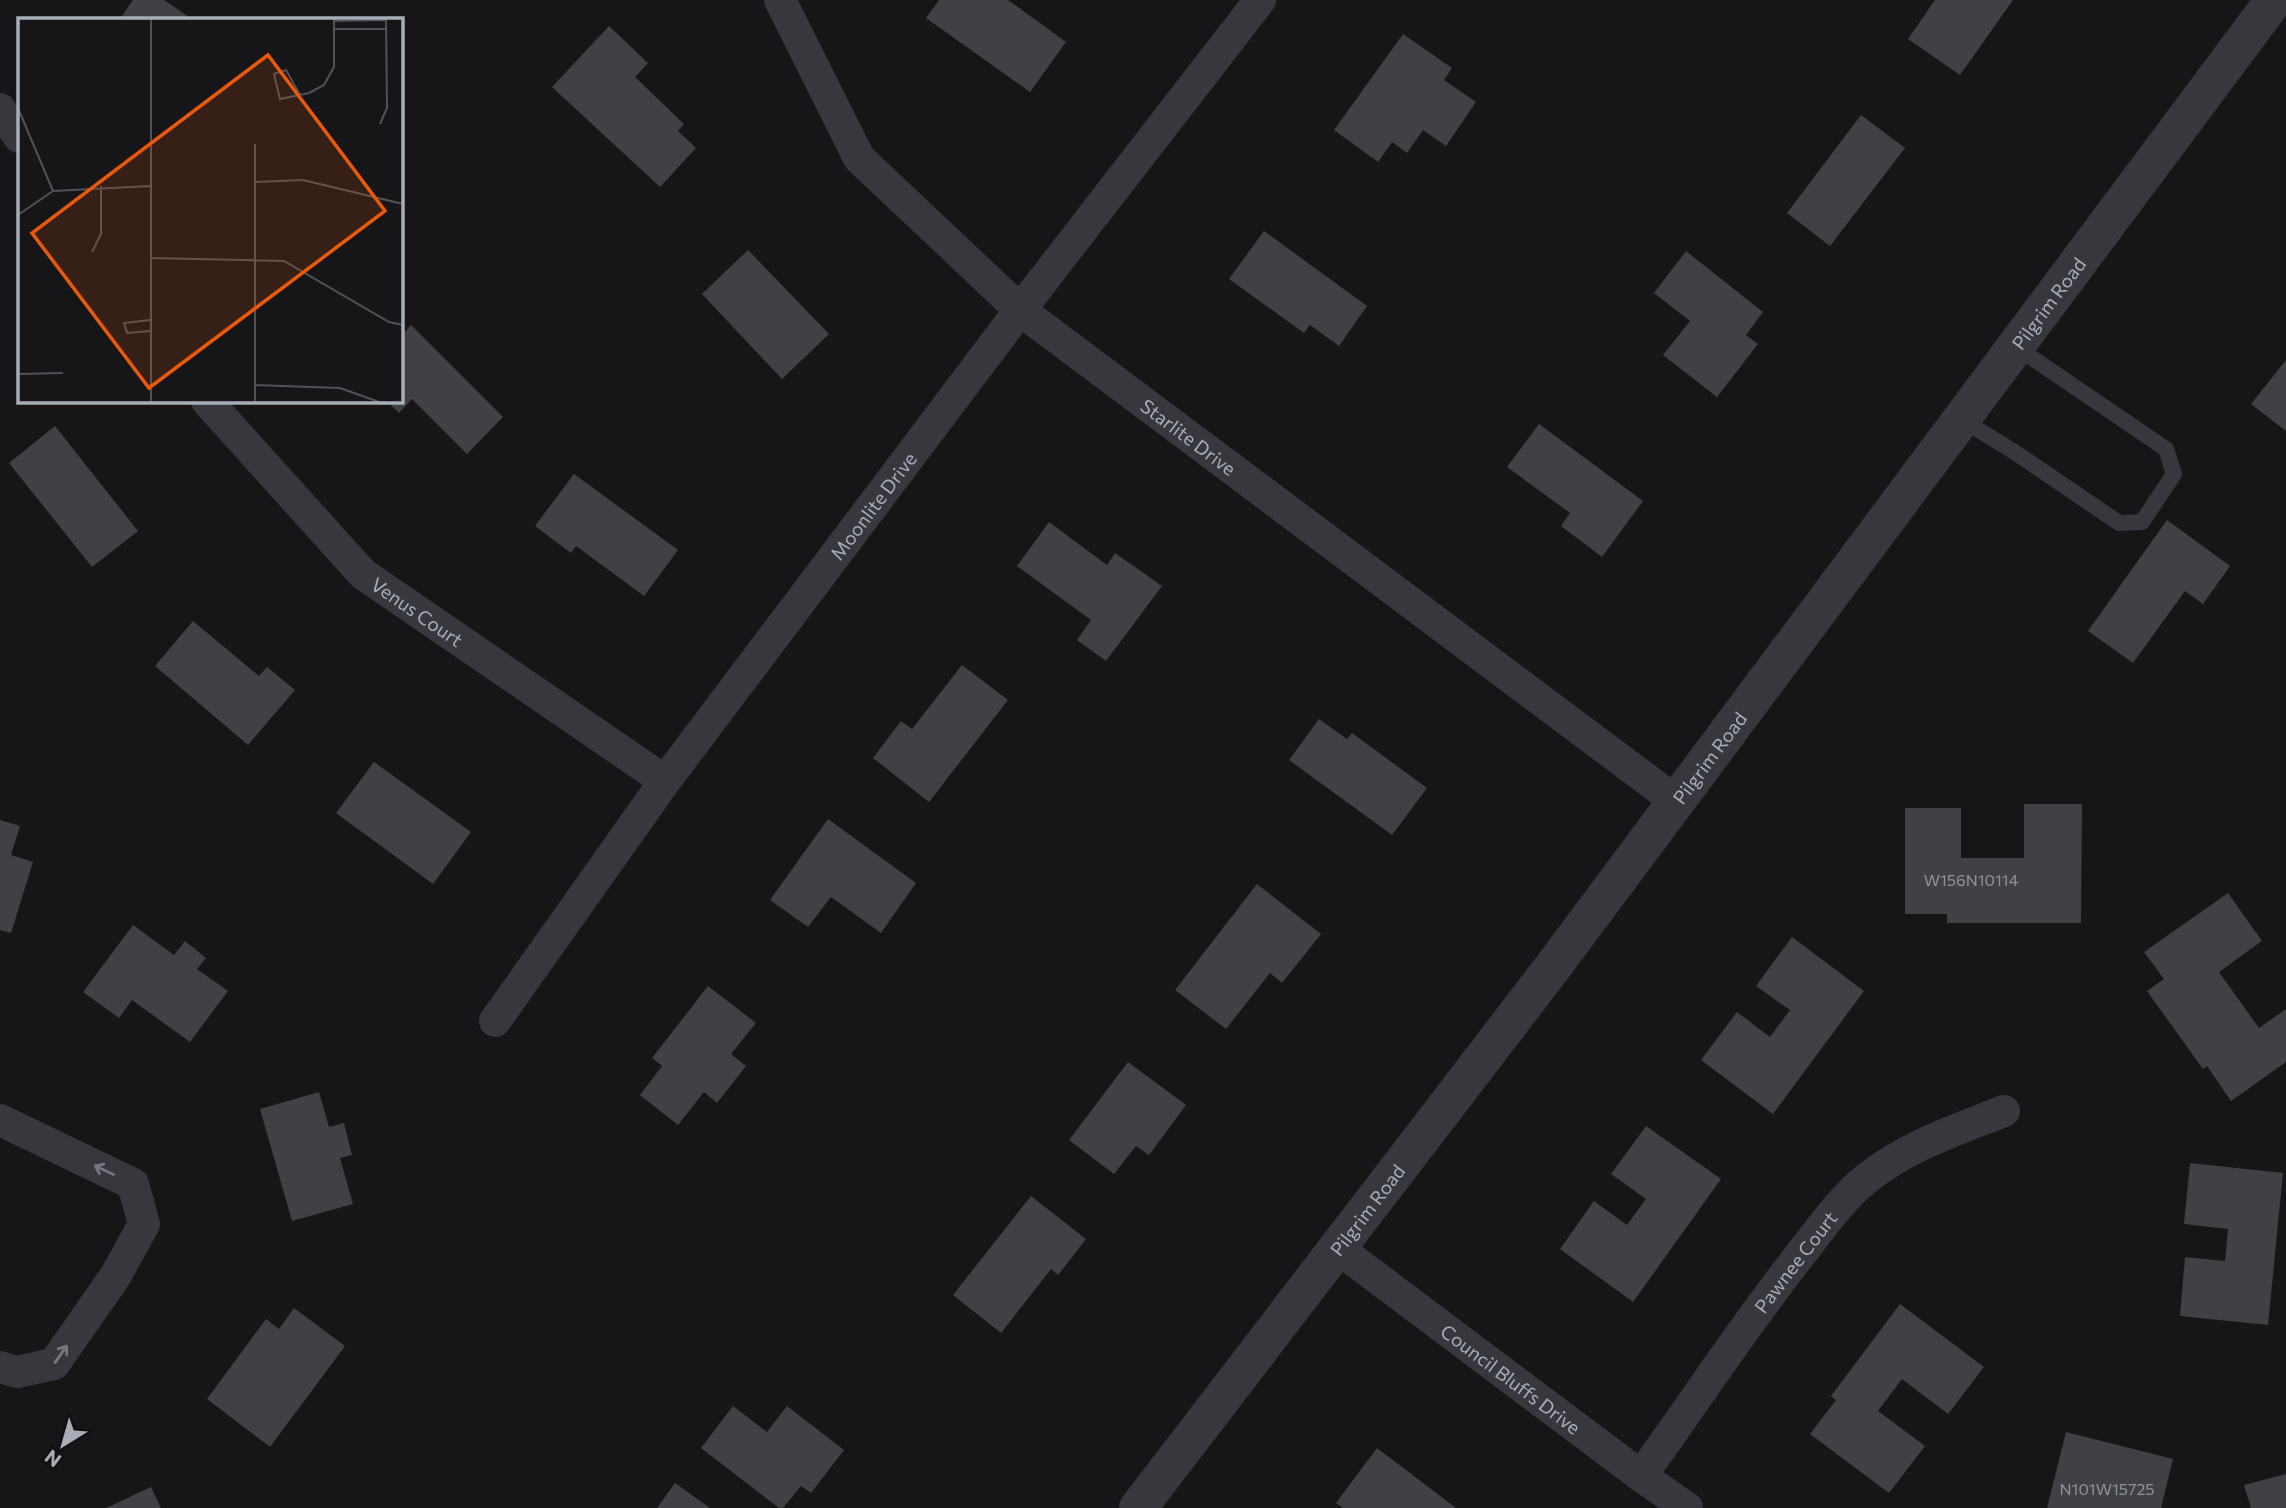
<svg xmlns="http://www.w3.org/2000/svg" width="2286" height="1508" font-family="Commissioner,sans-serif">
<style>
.building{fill:#404145}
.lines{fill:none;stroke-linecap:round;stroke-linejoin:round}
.service{stroke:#37383d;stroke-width:16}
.minor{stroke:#37383d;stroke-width:32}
.tertiary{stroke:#37383d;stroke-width:38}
.oneway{stroke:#757881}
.labels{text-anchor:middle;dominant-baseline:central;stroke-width:5;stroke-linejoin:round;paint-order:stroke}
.number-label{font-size:16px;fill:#8e929b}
.street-label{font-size:19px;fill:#a8adb8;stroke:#111113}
.inset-road{fill:none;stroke:#505258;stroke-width:2}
.view{fill:#e8590c;fill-opacity:0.15;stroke:#e8590c;stroke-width:3.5}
.inset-edge{fill:none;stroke:#a8adb8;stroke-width:3.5}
</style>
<rect width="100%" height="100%" fill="#161618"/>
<!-- building -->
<path class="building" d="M133,0h31l28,19h-72z
M939,0h69l58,42 -36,50 -104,-74z
M1935,0h78l-53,75 -52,-36z
M609,26l39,37 -13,14 49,47 -6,7 18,17 -36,39 -108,-100z
M1403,34l49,34 -8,12 32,22 -30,44 -23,-16 -16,23 -15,-11 -14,20 -44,-32z
M1861,115l44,33 -75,98 -43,-33z
M1264,231l103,75 -28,40 -29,-21 -6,8 -75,-54z
M748,250l81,84 -47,45 -80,-85z
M1686,251l77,61 -17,23 12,9 -41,53 -54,-42 27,-34 -36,-28z
M411,325l92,92 -36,37 -55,-55 -13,14 -12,-12h14v-65z
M2286,360v71l-35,-27z
M1539,424l104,77 -41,56 -41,-31 9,-13 -63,-46z
M55,426l83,105 -46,36 -83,-104z
M574,474l104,76 -34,46 -68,-50 -5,7 -36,-27z
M2167,520l63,46 -27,38 -18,-13 -52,72 -45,-32z
M1049,522l58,43 8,-12 47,33 -56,75 -29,-21 14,-20 -74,-54z
M193,621l66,55 8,-9 28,23 -47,55 -93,-79z
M962,665l46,35 -79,102 -56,-44 28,-37 11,8z
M1319,719l28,20 5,-6 75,55 -35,47 -103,-75z
M374,762l97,70 -38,52 -97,-71z
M2024,804h58l-1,119h-134v-9h-42v-106h56v50h63z
M828,819l88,64 -35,50 -50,-36 -23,30 -38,-27z
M0,820l20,6 -9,29 22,7 -22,71 -11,-3z
M1257,884l64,50 -39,49 -12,-10 -44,56 -51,-39z
M2228,893l34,48 -43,31 40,56 27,-19v53l-55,39 -24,-35 -4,3 -56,-78 17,-12 -20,-27z
M133,925l41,30 11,-14 21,17 -9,11 31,22 -38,51 -58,-42 -13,18 -36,-26z
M1792,937l72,54 -91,123 -72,-54 36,-48 33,25 20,-27 -34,-24z
M708,986l48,37 -25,31 15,12 -29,37 -13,-11 -26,33 -38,-30 22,-29 -10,-8z
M1128,1062l58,43 -37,50 -13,-9 -22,28 -45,-34z
M319,1092l10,35 15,-4 8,32 -12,3 13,46 -61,17 -32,-112z
M1646,1126l75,53 -88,123 -73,-53 34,-48 33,24 19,-26 -35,-25z
M2190,1163l93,10 -15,152 -88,-9 5,-59 40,4 3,-32 -44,-5z
M1031,1196l55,43 -28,36 -7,-6 -50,64 -48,-38z
M1900,1304l84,63 -36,47 -46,-35 -24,32 47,35 -36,47 -79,-59 26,-34 -5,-4z
M294,1308l51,38 -75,101 -63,-48 59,-80 13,10z
M733,1406l34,26 20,-26 57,44 -33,43 -10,-7 -18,22h-4l-78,-60z
M2066,1432l107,27 -12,49h-114z
M1377,1448l79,60h-113l-7,-5z
M2286,1474v34h-35l-7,-23z
M675,1483l35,25h-53z
M151,1487l10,21h-55z"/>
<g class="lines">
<!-- service -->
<path class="service" d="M1962,420l51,31 106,72 23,-1 32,-48 -8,-25 -150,-102"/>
<!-- minor -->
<g class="minor">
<path id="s1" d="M780,0l79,158 161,152 657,492"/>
<path d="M0,109l19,28"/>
<path id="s2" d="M207,401l156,173 302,207"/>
<path id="s3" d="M495,1021l170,-240 355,-471 240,-310"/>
<path d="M0,1120l133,64 11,40 -28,51 -62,89 -37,8 -17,-5"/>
<path id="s4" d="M1336,1247l305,229 46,32"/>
<path id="s5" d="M1641,1476c54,-75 105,-153 162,-225 18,-23 40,-54 63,-72 41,-33 90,-49 138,-68"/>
</g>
<!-- tertiary -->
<path class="tertiary" id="s6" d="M1138,1508l414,-540 722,-968"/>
</g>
<!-- one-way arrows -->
<defs><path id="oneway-shaft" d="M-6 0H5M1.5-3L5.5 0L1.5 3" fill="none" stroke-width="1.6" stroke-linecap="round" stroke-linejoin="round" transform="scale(1.75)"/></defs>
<g class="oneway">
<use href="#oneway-shaft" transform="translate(104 1170) rotate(-155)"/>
<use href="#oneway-shaft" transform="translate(61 1354) rotate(-55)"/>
</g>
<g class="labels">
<!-- number labels -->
<g class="number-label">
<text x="1971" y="879">W156N10114</text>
<text x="2107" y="1488">N101W15725</text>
</g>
<!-- street labels -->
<g class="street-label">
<text stroke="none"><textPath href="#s6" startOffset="1510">Pilgrim Road</textPath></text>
<text stroke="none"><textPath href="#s1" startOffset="609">Starlite Drive</textPath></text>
<text stroke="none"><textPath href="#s3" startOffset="639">Moonlite Drive</textPath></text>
<text stroke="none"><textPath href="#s2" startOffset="299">Venus Court</textPath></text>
<text stroke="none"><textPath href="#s6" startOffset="943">Pilgrim Road</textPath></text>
<text stroke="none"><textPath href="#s6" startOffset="376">Pilgrim Road</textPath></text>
<text stroke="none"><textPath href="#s5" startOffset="264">Pawnee Court</textPath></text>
<text stroke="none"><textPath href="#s4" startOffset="219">Council Bluffs Drive</textPath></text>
</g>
</g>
<!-- overview -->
<g transform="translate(18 18)">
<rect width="385" height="385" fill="#161618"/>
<path class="inset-road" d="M316,3l52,-1M316,11h52M282,77l-14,-25 -12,4 6,25 29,-6 15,-8 10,-18v-49M0,90l35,83M362,106l7,-16 -1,-90M237,126v259M238,164l47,-2 100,24M0,197l35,-24 98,-5M74,234l9,-18v-48M132,240l134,3 105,61 14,3M132,302l-26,3 3,10 23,-2M0,356l45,-1M236,367l86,3 42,15M133,385v-385"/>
<path class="view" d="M250,37l117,156 -236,177 -117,-155z"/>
<rect width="385" height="385" class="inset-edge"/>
</g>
<!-- north arrow -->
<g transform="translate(63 1445) rotate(217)" stroke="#111113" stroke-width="5" paint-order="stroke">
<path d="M0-5L12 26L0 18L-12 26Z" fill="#a8adb8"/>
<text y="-10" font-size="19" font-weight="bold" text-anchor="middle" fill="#a8adb8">N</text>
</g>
</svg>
